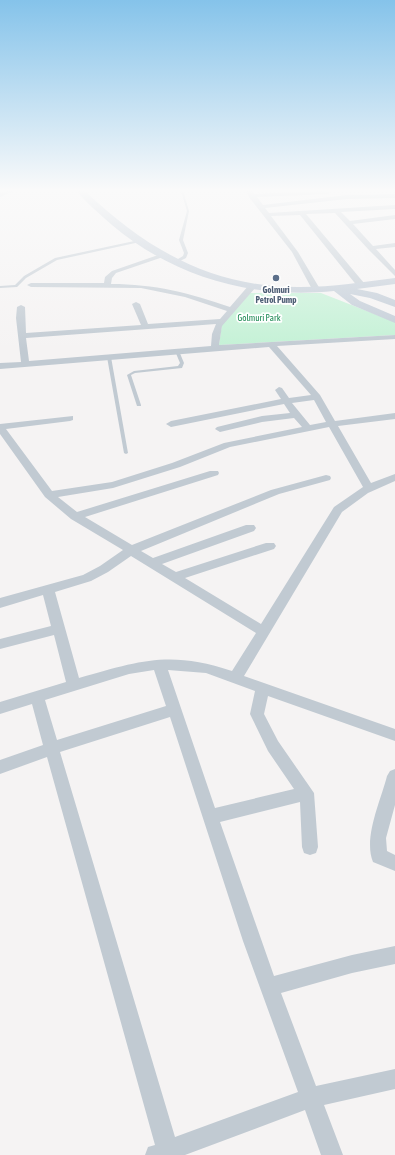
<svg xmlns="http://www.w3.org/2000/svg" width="395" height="1155" font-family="'Asap Condensed',sans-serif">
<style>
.green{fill:#c3f1d5}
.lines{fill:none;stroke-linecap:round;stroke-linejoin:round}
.lane{fill:#c1cad2;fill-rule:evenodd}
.street{fill:#c1cad2;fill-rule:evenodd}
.secondary{fill:#c1cbd6;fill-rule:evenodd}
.service-dot{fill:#5c6f8a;stroke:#fff;stroke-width:1.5}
.labels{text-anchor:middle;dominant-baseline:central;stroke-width:3.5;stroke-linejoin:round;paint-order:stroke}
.far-service-label{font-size:9px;font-weight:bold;fill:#4e5e75;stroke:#fff}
.far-park-label{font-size:9px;fill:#17864f;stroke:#fff}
</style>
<rect width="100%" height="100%" fill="#f5f3f3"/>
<!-- green -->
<path class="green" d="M249,293h72l74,29v13l-176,10 3,-21z"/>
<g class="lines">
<!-- lane -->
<path class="lane" d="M181,191h2l6,20 -6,29 5,13 -2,5 -12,6h-1v-2l10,-6 1,-3 -5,-13 8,-29z
M139,240h1v2l-83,18 -31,18 -9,9 -17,1v-2l15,-1 9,-9 31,-18z
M176,350l3,1 5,12 -2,5 -47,5 -4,2 10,30v1h-4l-10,-31 7,-4 44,-5 2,-3 -5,-12z
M108,356l3,1 17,96 -2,1 -2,-1 -17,-96z"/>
<!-- street -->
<path class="street" d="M7,191h7l-14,6v-4z
M246,191h6l2,3 69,-3 8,1 -3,2 -71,3 6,8 84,-10 48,-1v4l-48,1 -82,9 4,5 126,-8v4l-54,3 9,9 45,-6v4l-42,5 20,22 22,-3v4l-19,2 19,21v6l-27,-27 -33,-36 -29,1 58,69v4h-6l-58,-72 -29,1 27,36 22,37 -7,2 -21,-39 -43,-55z
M161,254l2,1v2l-47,16 -4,5 -1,6c44,0 78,9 119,23l19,-22 7,2 -34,39 -3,19 176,-10v4l-118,7 43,49 15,26 60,-8v6l-57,7 33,57 24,-9v7l-27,12 -26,19 -98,164 151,53v12l-127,-45 -4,18 14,27 36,52 4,54 -2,6 -6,2 -6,-2 -2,-6 -2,-45 -80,20 54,154 78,-21 43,-9v18l-43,9 -71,20 35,93 79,-17v20l-71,16 19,50h-22l-16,-45 -120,45h-40l3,-8 7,-2 -108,-388 -47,17v-14l43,-15 -11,-41 -32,10v-12l66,-20 -12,-47 -54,14v-10l51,-13 -8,-31 -43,13v-10l83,-23 17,-9 23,-16 -52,-31 -26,-22 -45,-63v-10l73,-8v4l-3,1 -64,8 46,62 60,-9 60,-19 52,-20 78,-16 -8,-9 -32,4 -42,10 -5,-3 2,-2 45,-11 28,-3 -6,-9 -113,23 -5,-3 5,-3 110,-22 -6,-9 4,-3 3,1 7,10 22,-3 -42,-48 -269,22v-6l21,-1 -5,-44 1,-11 4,-2 4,2 1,26 115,-8 -9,-21 4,-2 4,2 8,20 72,-5 7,-8 -42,-14 -44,-9 -110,-1 -4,-2 4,-2h73l1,-6 7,-6zM216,324l-4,10 -1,12 -182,15 -3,-23zM314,400l12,22 -16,3 -18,-22zM329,427l34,60 -29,20 -73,117 -76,-46 89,-29 2,-3 -2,-3h-8l-90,29 -14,-8 92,-33 2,-3 -2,-3h-8l-93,33 -12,-7 138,-57 51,-14 1,-2 -1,-2 -4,-1 -55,15 -139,55 -47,-28 133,-42 1,-2 -1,-2h-8l-133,41 -19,-15 55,-9 67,-21 50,-20zM131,556l125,77 -24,38c-62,-21 -93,-10 -153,7l-24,-86 36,-11 17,-9zM154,670l12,36 -109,34 -12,-40 84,-26zM168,670l38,3 49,18 -5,23 18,37 26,38 -79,19zM170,717l73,224 55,151 -123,45 -115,-385z
M395,769v36l-9,33 1,13 8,4v16l-22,-9c-10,-24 8,-62 14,-86l3,-5z"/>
<!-- secondary -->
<path class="secondary" d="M77,191h8c62,59 128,97 216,96 32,0 63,-5 94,-9v6l-38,5 20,4 18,7v7l-25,-9 -20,-4 10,7 35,15v7l-43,-18 -18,-14c-81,8 -159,-13 -222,-66 -12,-11 -25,-21 -35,-34z"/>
</g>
<!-- sky -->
<linearGradient id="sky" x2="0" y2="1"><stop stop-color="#85c3ea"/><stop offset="0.54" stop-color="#fafafa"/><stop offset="1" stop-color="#fafafa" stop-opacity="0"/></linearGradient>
<rect width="395" height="352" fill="url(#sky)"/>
<!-- markers -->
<circle class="service-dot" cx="276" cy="278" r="4"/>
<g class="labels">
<!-- far-service labels -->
<g class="far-service-label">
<text x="276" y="290">Golmuri<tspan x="276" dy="10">Petrol Pump</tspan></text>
</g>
<!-- far-park labels -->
<g class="far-park-label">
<text x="259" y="318">Golmuri Park</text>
</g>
</g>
</svg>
